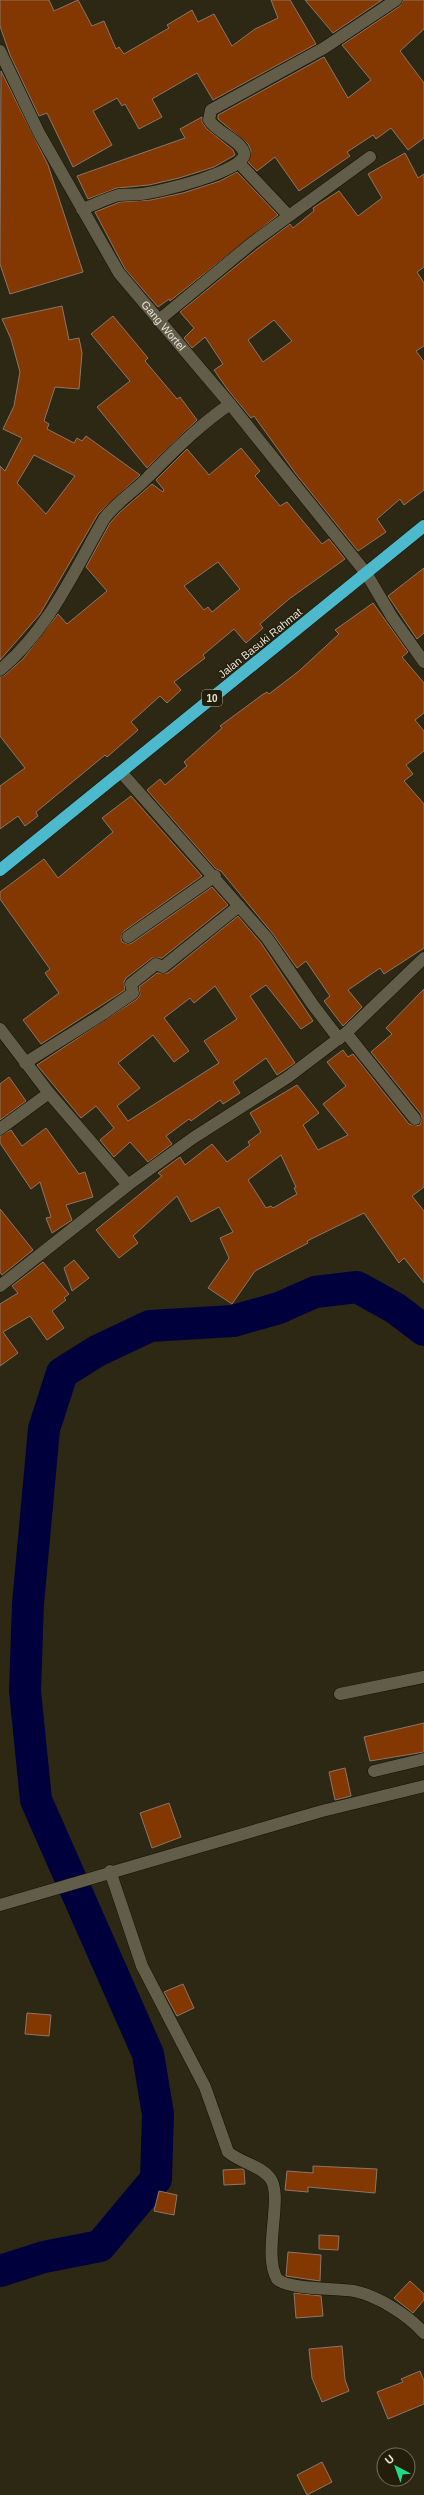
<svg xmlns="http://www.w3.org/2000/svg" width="424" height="2495" font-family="Helvetica,sans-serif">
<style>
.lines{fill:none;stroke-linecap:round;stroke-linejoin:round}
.river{stroke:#00003d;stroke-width:32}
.building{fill:#823800;stroke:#8c7569;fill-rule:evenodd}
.minor-casing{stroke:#151001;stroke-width:13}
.highway-casing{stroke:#151001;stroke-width:13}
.minor{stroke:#625d48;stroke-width:12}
.highway{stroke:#4cb9cd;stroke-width:12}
.labels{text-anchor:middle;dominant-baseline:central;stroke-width:3;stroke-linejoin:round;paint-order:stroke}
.shield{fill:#231e0a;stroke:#aca89a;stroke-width:1}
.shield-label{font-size:10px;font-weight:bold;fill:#e6e3d7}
.street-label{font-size:11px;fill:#e6e3d7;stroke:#231e0a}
</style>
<rect width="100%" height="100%" fill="#2d2814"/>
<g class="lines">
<!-- river -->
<path class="river" d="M0,2271l44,-14 56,-11 56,-67 2,-65 -10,-60 -112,-254 -11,-109 3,-87 16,-175 18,-56 35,-22 53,-25 83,-5 46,-13 36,-16 42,-5 38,21 29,22"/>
</g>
<!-- building -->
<path class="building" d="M0,0h49l5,11 24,-11 14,26 12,-5 12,28 3,-2 5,7 45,-26 -2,-3 25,-15 6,12 16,-8 18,32 23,-17 23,-11 -7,-18h19l26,44 -103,56 -16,-27 -45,26 10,18 -23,12 -14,-25 -3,2 -5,-8 -24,13 19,34 -39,22 -26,-54 -8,3 -29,-61 -10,-29z
M305,0h77l-49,33z
M403,0h21v29l-24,22 24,32v55l-16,12 -17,-22 -15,11 -3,-4 -26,17 3,4 -51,35 -24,-34 -18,14 -9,-9 3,-11 -3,-7 -30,-25v-4l106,-58 24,41 23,-18 -29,-35 58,-39z
M1,71l47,94 35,107 -73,22 -10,-30z
M202,117v5l5,7 26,21 2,5 -21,12 -35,11 -30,7 -32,3 -29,11 -11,-23 108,-38 -5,-9z
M405,153l13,25 6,-4v93l-7,5 7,11v63l-8,5 8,11v128l-20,15 -4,-6 -23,20 9,13 -28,19 -62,-77 -42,-58 -3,2 -23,-28 -14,-20 9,-6 -18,-27 -13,11 -8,-10 10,-10 -14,-16 77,-63 33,-25 3,4 21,-17 -1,-3 26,-17 19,25 24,-18 -14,-24zM274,320l18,21 -29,21 -15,-22z
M237,172l41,43 -108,86 -1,-2 -11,8 -33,-38 -30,-57 25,-10 31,-2 32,-7 37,-12z
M62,306l7,34 10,-2 3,15 -3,36 -24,-2 -11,34 5,3 -2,5 27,14 3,-5 5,3 4,-5 54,39 -42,39 -58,100 -40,46v-194l5,5 17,-33 -19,-9 11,-23 6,-34 -9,-33 -9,-20zM34,455l41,21 -29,38 -29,-31z
M113,316l35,42 -3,3 32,38 3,-2 17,23 -50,48 -50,-61 33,-26 -39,-47z
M241,448l19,23 -5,5 25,30 7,-4 35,42 7,-5 16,20 -56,40 -29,25 3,4 -17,15 -12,-14 -31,26 2,3 -31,24 7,8 -14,13 -7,-7 -29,26 7,8 -31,27 -2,-2 -69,57 2,4 -13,10 -7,-10 -18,13v-43l25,-18 -25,-32v-59l5,-2 18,-16 35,-45 9,10 40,-33 -21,-24 24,-44 9,-10 33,-29 11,8 1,-2 -8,-10 31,-31 22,26zM218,562l22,27 -28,23 -4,-5 -4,3 -20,-24z
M424,568v65l-7,6 -29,-43z
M373,603l35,49 -6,5 22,26v30l-9,7 9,11v20l-18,14 7,9 -9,7 20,23v144l-40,26 -4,-6 -32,22 14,17 -19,19 -19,-25 6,-5 -24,-35 -9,7 -24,-34 -52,-63 -5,-2 -69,-79 13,-11 5,6 22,-19 -3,-4 38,-34 -2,-2 42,-31 5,-3 2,2 30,-23 40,-37 -4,-4z
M131,796l71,80 -78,55 -3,6 1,5 6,2 4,-1 80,-56 16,18 -66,53h-10l-26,20 -2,4 1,8 -84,54 -18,-24 36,-27 -14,-20 5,-4 -50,-70v-7l44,-33 14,19 55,-46 -11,-14z
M238,916l23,27 52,78 -12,8 -35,-44 -16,11 45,67 -18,12 -11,-17 -33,24 7,11 -17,11 -3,-4 -29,21 -2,-2 -23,17 6,8 -24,18 -18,-20 -16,15 -14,-17 14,-12 -18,-22 -15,12 -44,-53 100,-66 3,-4 -1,-8 18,-14h11zM215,986l22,33 -33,22 15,22 -91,58 -11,-15 23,-18 -22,-25 35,-28 21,27 15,-11 -25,-33 26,-20 4,5z
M424,989v198l-12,9 12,15v72l-20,-25 -5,5 -35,-50 -57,28 1,2 -53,28 -23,33 -24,-16 21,-30 -9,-20 13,-6 -14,-25 -28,15 -14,-26 -44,40 5,7 -19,15 -23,-28 66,-54 -4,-3 22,-16 5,8 27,-21 15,18 23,-17 -2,-3 13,-10 -11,-19 47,-28 22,28 -16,12 15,25 30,-15 -25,-31 23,-18 -19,-24 16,-12 5,7 5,-3 56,70 7,2 4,-1 2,-7 -1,-4 -50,-62 21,-18 -6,-6zM281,1155l15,32 -2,1 3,6 -24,14 -2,-2 -5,2 -18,-28z
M9,1077l17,24 -26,19v-36z
M46,1128l33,46 6,-2 8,25 -27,8 6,15 -20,13 -6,-15 5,-1 -11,-35 -9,7 -31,-46v-7l11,-6 11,16z
M0,1209l33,41 -31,25 -2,-3z
M74,1260l15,18 -17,13 -8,-23z
M43,1262l26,32 -5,4 2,2 -14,11 12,17 -17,12 -17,-24 -27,16 15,21 -18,13v-62l18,-11 -6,-7z
M424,1723v29l-54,9 -6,-24z
M345,1768l6,28 -16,4 -6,-28z
M169,1803l12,34 -29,11 -12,-35z
M183,1984l11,24 -17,8 -13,-24z
M27,2013l24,2 -2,21 -24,-2z
M313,2166l64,3 -2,24 -67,-6v5l-23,-2 2,-19 26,2z
M242,2169l2,1 1,14 -21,1 -1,-15z
M159,2191l18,4 -3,20 -20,-4z
M319,2235l20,1 -1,14 -19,-1z
M288,2252l33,3 -1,26 -34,-5z
M410,2281l14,13v6l-11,13 -19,-15z
M294,2293l27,3 2,20 -27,2z
M342,2346l3,34 4,11 -27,11 -10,-24 -3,-29z
M420,2371l4,10v23l-36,15 -11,-27 26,-10 -2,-3z
M322,2462l10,20 -25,13 -10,-20z"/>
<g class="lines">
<defs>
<g id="minor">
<path id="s1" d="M0,51l39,82 80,140 111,131 136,169 26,44 32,45"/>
<path d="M239,163l49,52"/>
<path d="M82,209c12,-4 25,-11 37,-14 8,-1 15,0 22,-1 15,-1 107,-23 103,-41 -2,-12 -28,-21 -35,-33l2,-10 113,-62 72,-48"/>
<path d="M159,320l93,-77 118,-86"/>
<path d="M0,670c49,-41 73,-97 104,-151 12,-17 30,-27 44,-42 28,-28 49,-50 82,-73"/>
<path d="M121,772l146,166 46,67 26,34"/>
<path d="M128,937l87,-61"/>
<path d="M0,1029l49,64 79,92"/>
<path d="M346,1033l69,86"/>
<path d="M25,1063l78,-49 30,-21 -2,-9 25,-20 7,3 76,-61"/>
<path d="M0,1129l49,-36"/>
<path d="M0,1286l128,-101 65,-47 95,-61 58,-44 78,-75"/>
<path d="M340,1694l84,-17"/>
<path d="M374,1771l50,-12"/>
<path d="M110,1871l32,95 63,121 23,65c13,11 32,13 42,26 14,17 -8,75 7,101 12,11 60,9 77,12 24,5 54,24 70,42"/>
<path d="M0,1905l322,-94 102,-25"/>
</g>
<path id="highway" d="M0,870l424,-344"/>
</defs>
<!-- minor casing -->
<use href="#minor" class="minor-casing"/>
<!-- highway casing -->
<use href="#highway" class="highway-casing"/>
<!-- minor -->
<use href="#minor" class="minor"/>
<!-- highway -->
<use href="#highway" class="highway"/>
</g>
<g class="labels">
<!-- shield labels -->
<rect class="shield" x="202" y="690" width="20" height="16" rx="3"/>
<g class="shield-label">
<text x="212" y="698">10</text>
</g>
<!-- street labels -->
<g class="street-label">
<text stroke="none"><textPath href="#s1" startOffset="321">Gang Wortel</textPath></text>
<text transform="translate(260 643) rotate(-39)">Jalan Basuki Rahmat</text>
</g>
</g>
<!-- north arrow -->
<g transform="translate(396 2467) rotate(319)"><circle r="19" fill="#231e0a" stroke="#716d5c"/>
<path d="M0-3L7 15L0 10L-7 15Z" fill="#25d886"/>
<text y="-6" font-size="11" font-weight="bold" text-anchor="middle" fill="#e6e3d7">U</text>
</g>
</svg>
